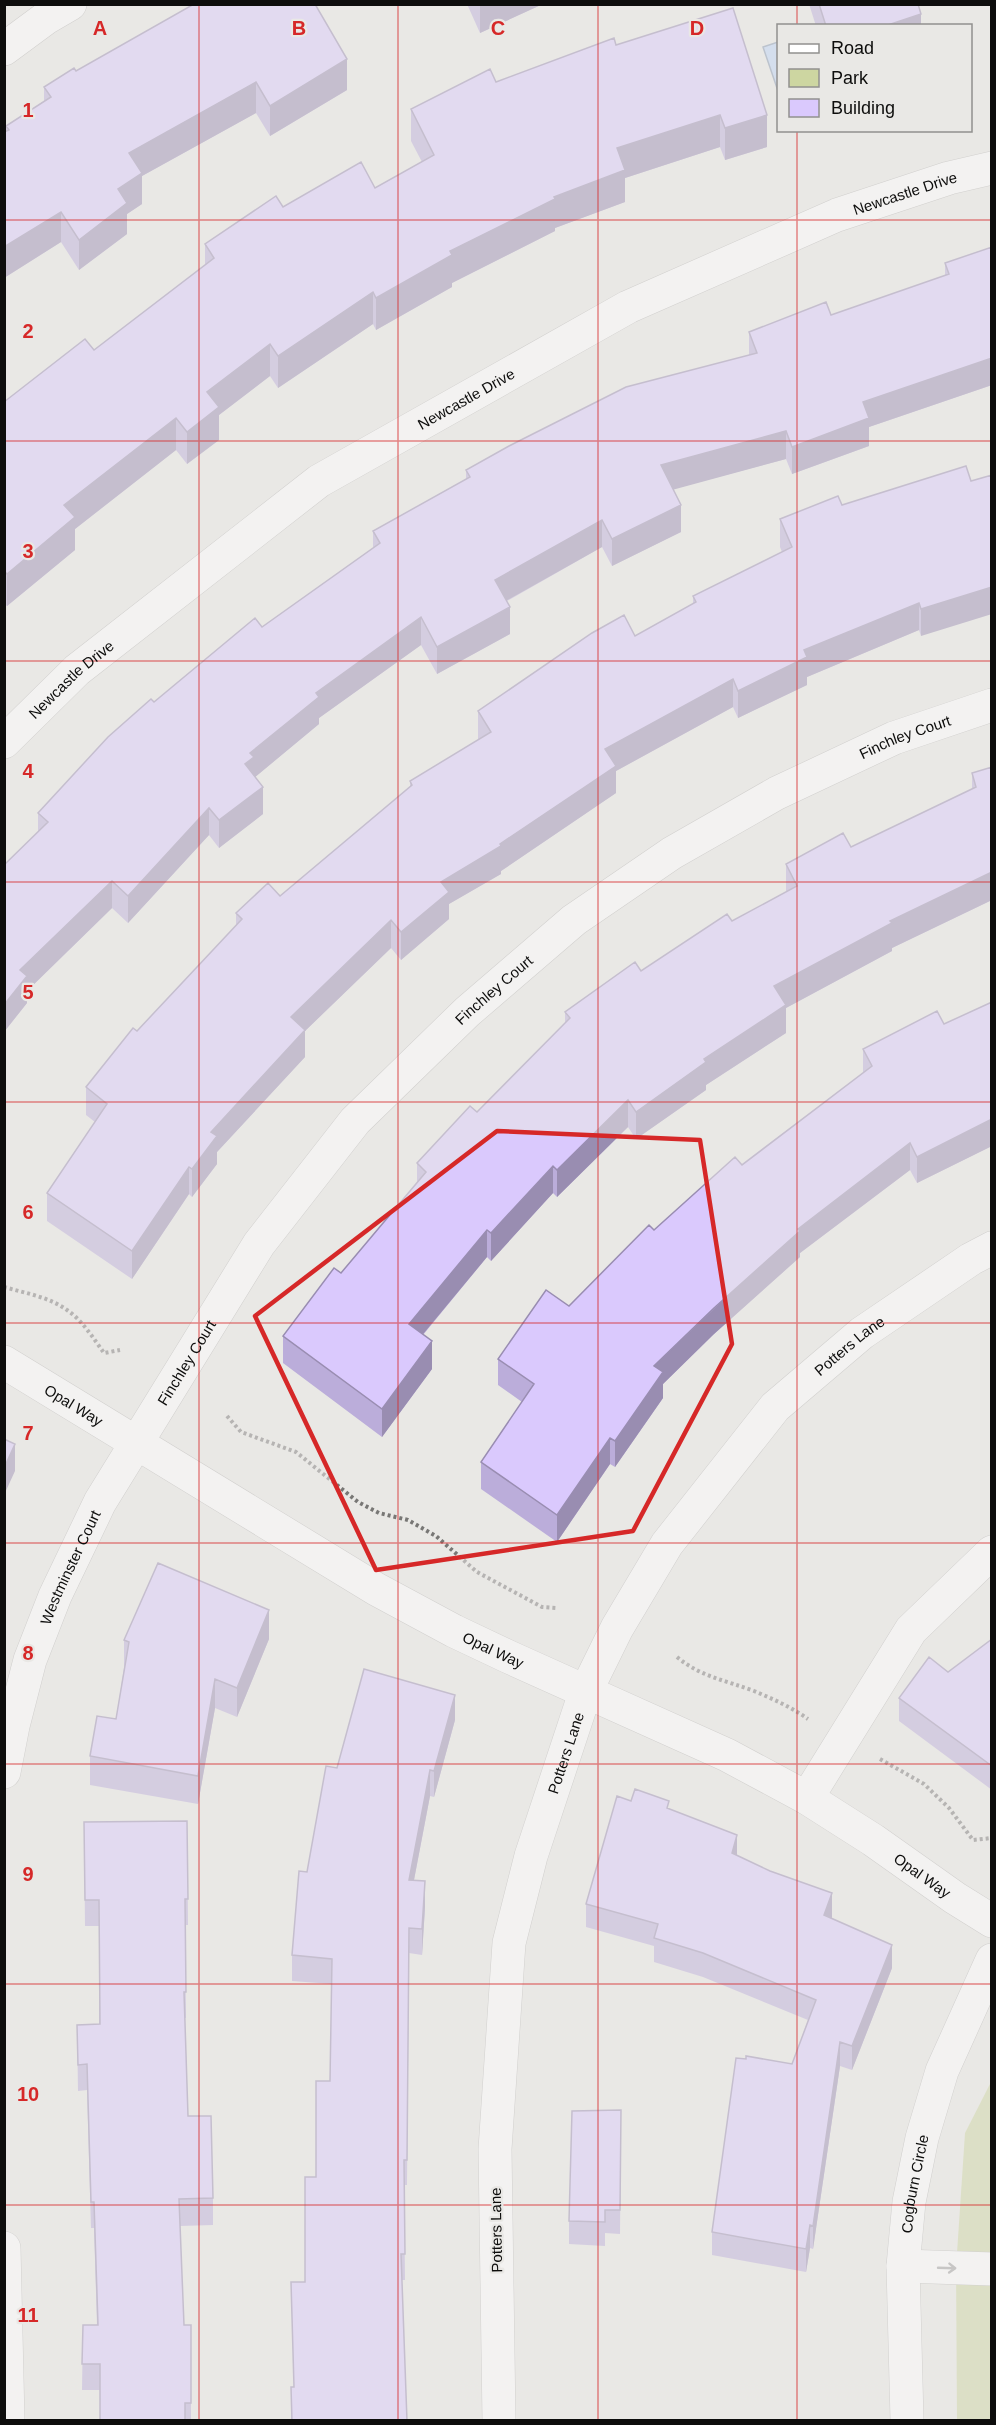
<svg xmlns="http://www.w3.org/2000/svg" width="996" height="2425" font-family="Arial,sans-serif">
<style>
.green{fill:#cdd6a1}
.water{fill:#bad3f7;stroke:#8698b0;stroke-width:1.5}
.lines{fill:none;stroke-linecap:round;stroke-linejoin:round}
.minor-casing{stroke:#b5b5b2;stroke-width:34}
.path{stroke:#787775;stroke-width:4;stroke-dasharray:3 3;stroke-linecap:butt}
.minor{stroke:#fff;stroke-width:33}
.wall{fill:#bbadda}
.shaded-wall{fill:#998db1}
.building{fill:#dac9fd;stroke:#998db1;stroke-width:1.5}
.oneway{stroke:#9e9e9e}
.marked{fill:none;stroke:#d62828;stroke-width:4.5;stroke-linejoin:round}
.grid{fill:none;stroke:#d62828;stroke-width:1.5;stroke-opacity:0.55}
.labels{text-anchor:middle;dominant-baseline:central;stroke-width:4.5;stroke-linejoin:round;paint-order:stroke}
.street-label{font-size:15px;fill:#0d0d0c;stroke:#e9e8e5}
.grid-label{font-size:20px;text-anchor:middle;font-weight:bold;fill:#d62828;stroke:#e9e8e5;stroke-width:4.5;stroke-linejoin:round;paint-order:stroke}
</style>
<rect width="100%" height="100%" fill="#e9e8e5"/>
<!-- green -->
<path class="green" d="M991,2082v338h-34l-1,-152 9,-135z"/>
<!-- water -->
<path class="water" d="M778,42v49l-15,-44z"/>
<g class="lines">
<defs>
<g id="minor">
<path d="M4,49l42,-31 24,-14"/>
<path id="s1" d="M4,742l73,-72 242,-189 309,-174 209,-92 112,-37 43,-10"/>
<path id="s2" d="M4,1362l372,227 78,42 55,26 218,98 80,43 66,42 82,58 37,23"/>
<path id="s3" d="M4,1772l9,-46 17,-66 25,-64 45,-94 159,-258 96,-123 112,-109 107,-92 98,-67 105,-60 117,-55 98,-33"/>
<path d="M807,1798l104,-168 81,-78"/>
<path d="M4,2248l4,172"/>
<path d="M903,2266l89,3"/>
<path id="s4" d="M499,2420l-4,-271 14,-206 22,-87 54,-163 32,-65 50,-84 108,-137 87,-74 109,-74 21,-11"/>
<path id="s5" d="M907,2420l-4,-154 6,-64 13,-64 20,-67 50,-111"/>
</g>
</defs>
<!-- minor casing -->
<use href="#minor" class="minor-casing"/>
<!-- path -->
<path class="path" d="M4,1287c21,6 45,10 63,23 15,10 27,29 37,43l16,-3
M227,1416l14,16 55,20 62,50 21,11 29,7 28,16 41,36 65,35 14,1
M677,1657c24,20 48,23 77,34 19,8 37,16 54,28
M880,1759l44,25 25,24 24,32 19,-2"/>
<!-- minor -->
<use href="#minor" class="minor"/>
</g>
<!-- wall -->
<path class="wall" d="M194,4l153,86 -77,46 -14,-23 -114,63v28l-15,10v20l-48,36 -18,-28 -57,36v-146l2,-1v-5l38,-25v-14l32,-16z
M467,4h76l-63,29z
M809,4h109l3,22h-105z
M616,45l151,102 -42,13 -5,-13 -95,31v24l-70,26v3l-103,52v4l-76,43 -3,-6 -95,64 -8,-12 -51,39v25l-32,24 -11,-14 -101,79v21l-68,56 -3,-2v-202l90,-52 111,-84v-22l78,-37 92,-19 47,-26 -11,-21v-32l85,-27z
M992,247v138l-123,42v19l-77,28 -6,-15 -113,30 8,43 -69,34 -10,-19 -95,54 3,33 -73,40 -16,-29 -102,73v6l-64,53 8,37 -44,34 -10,-13 -81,88 -16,-15 -85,83v12l-23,29v-167l34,-33v-19l116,-111 108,-75 111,-79v-17l93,-52v-9l283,-115v-23l82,-17 114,-39v-13z
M966,466l-45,170 -2,-6 -112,47v8l-69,33 -5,-11 -117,64v22l-115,78v3l-52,30v15l-48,41 -10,-12 -86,83v26l-88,95v12l-25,33 -3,-3 -57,85 -85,-58v-28l48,-71 -9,-7v-28l51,-56 99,-105v-13l44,-17 130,-109v-6l68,-41v-29l157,-75 58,-32v-8l89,-44 -2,-5v-28l62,-14z
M992,767v133l-100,48v3l-106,57v25l-80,52v5l-70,49 -8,-12 -71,70 -4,-4 -62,68 -4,-4 -64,78 9,34 -50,68 -99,-74v-27l58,-63 76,-90v-20l60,-51 88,-89v-11l221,-120v-28l65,-17 121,-58v-16z
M992,1002v144l-75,37 -7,-13 -110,83v4l-86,77 -51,50v14l-48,69 -5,-3 -53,78 -76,-53v-27l41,-60 -24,-17v-26l71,-53 85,-76 209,-157v-24l81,-25z
M269,1639l-32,78 -22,-9 -17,96 -108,-19v-29l26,-37 8,-51v-28z
M992,1639v151l-93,-69v-23l49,-26z
M455,1720l-21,77 -4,-1 -16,84 11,27 -3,48 -13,-2 -2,232h-3l1,95h-3l5,141h-116v-34h3l-3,-105h14l25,-201 2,-97 -40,-3v-26l15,-83 30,-104z
M631,1801l38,8 68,47 95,61v1l60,50 -40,102 -12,-4 -27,183 -3,-1 -4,24 -94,-17v-23l80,-168 16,-44 -105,-43 -49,-15v-16l-68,-19v-23z
M187,1821l1,104h-3l1,93h-1l3,98 25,82v27l-33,1 4,99h7v96h-91v-31h-18l1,-65h14l-3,-97h-3l-4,-138 -9,1 -1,-66 22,-1v-98h-14l-1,-104z
M621,2110l-1,124 -15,-1v13l-36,-2v-23z"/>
<!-- shaded-wall -->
<path class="shaded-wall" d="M480,4h63l-63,29z
M921,14v12h-36z
M347,59v31l-77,46v-30z
M256,82v31l-114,63v28l-15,10v20l-48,36v-30l39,-51 11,-36z
M720,115v32l-95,31v24l-70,26v3l-103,52v4l-76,43v-32l74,-47 104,-54 63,-49z
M767,115v32l-42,13v-32z
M61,212v30l-57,36v-31z
M373,292v32l-95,64v-32z
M270,344v32l-51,39v25l-32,24v-32l20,-40z
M992,358v27l-123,42v19l-77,28v-27l71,-45z
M176,418v32l-101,79v21l-68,56v-32l57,-69z
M786,431v28l-125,34v-28z
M681,505v27l-69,34v-27z
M602,520v27l-107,60v-27z
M992,587v27l-71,22v-27z
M919,603v27l-112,47v8l-69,33v-27l66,-41z
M510,607v27l-73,40v-27z
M421,617v28l-102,73v6l-65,54 -9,-14 5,-11 66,-60z
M733,679v28l-117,64v22l-115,78v3l-52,30v15l-48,41v-28l40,-50 59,-38 105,-95z
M263,787v27l-44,34v-28z
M209,808v27l-81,88v-27z
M992,872v28l-100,48v3l-106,57v25l-80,52v5l-70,49v-27l68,-53 70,-73 116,-65z
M112,881v27l-85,83v12l-23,29v-27l16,-35z
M391,920v28l-86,83v26l-88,95v12l-25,33v-28l19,-37 80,-115z
M628,1100v27l-71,70v-27z
M992,1119v27l-75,37v-26z
M910,1143v27l-110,83v4l-86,77 -51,50v14l-48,69v-26l39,-75 144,-137z
M553,1166v27l-62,68v-28z
M189,1167v27l-57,85v-28z
M487,1230v27l-78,94v-27z
M432,1341v28l-50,68v-28z
M610,1438v26l-53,78v-27z
M15,1444v27l-11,24v-27z
M269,1610v29l-32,78v-29z
M215,1679v29l-17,96v-28z
M455,1695v25l-21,77v-26z
M430,1770v26l-21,110v-26z
M737,1835v24l-5,-6z
M425,1881v26l-3,48v-26z
M832,1893v24l-8,21v-23z
M892,1945v23l-40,102v-24z
M840,2042v24l-27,183v-23z
M810,2225v23l-4,24v-23z"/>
<!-- building -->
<path class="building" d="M194,4h121l32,55 -77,47 -14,-24 -127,71 13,20 -24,16 9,14 -48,37 -18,-28 -57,35v-115l5,-2 -3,-4 45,-29 -7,-10 30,-19 2,3z
M819,4h99l3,10 -36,12h-59z
M733,8l34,107 -42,13 -5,-13 -103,33 8,22 -71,27 1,2 -105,52 2,4 -76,43 -3,-6 -95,64 -8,-12 -63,48 12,15 -32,25 -11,-14 -112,87 11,12 -68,57 -3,-3v-169l81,-63 9,11 120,-92 -9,-14 71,-48 7,11 78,-45 14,26 59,-33 -23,-46 79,-40 6,13 118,-44 2,7z
M992,247v111l-129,44 6,16 -77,29 -6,-16 -125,34 20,40 -69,34 -10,-19 -107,60 15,27 -73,40 -16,-30 -105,76 3,4 -69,56 4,4 -9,7 18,23 -44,33 -10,-12 -81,88 -16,-15 -92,89 7,6 -23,29v-140l44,-43 -10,-9 70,-76 43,-38 3,3 101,-84 7,9 118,-84 -7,-12 97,-54 -4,-7 43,-24 117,-59 131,-34 -8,-21 77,-30 5,13 118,-41 -4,-11z
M966,466l5,15 21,-6v112l-71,22 -2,-6 -115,47 3,7 -69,34 -5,-12 -128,70 11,17 -116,78 1,2 -60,36 8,10 -48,40 -10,-12 -100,97 14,13 -94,102 6,4 -25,33 -3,-2 -57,84 -85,-58 60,-89 -21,-17 47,-59 4,3 105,-112 -6,-6 32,-30 12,13 132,-111 -2,-4 81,-49 -13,-21 114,-78 32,-18 11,21 61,-34 -3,-6 99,-49 -12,-28 58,-23 4,9z
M992,767v105l-102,49 2,2 -118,63 12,19 -82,54 2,3 -70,50 -8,-12 -71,70 -4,-4 -62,67 -4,-3 -78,94 23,17 -50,68 -99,-73 51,-68 7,5 85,-101 -9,-9 53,-57 7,6 93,-94 -5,-6 70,-50 6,9 86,-57 5,7 65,-35 -11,-22 57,-31 8,14 125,-60 -4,-14z
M992,1002v117l-75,38 -7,-14 -112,86 2,2 -86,77 -60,58 9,6 -48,69 -5,-3 -53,77 -76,-53 53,-78 -36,-25 48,-69 23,16 80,-81 5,5 81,-73 7,8 130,-99 -9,-17 74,-38 7,13z
M4,1439l11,5 -11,24z
M158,1563l111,47 -32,78 -22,-9 -17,97 -108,-20 7,-40 19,3 13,-77 -5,-2z
M992,1639v127l-93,-68 30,-41 19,15z
M364,1669l91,26 -21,76 -4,-1 -21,110 16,1 -3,48 -13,-1 -2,232h-3l1,94h-4l6,167h-115l-1,-34h3l-3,-105h14v-105h11v-96h14l2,-122 -40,-4 7,-84 8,1 19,-106 11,2z
M635,1789l34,12 -2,7 70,27 -5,18 38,18 62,22 -8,22 68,30 -40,101 -12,-4 -27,184 -3,-1 -4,24 -94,-17 24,-174 10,1v-3l46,8 24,-64 -113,-47 -49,-15 4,-14 -72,-20 31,-108 14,5z
M187,1821l1,78h-3l1,93h-2l4,124h23l2,82 -34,1 5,126h7v78h-6v18h-85v-57h-18l1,-39h15l-4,-123h-3l-4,-138 -9,1 -1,-40 23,-1 -1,-124h-14l-1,-78z
M621,2110l-1,100h-15v12l-36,-1 3,-110z"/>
<!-- one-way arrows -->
<defs><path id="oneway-shaft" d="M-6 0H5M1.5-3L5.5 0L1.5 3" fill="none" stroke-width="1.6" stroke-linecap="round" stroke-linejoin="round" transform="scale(1.5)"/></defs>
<use class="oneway" href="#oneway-shaft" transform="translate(947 2268) rotate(2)"/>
<!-- marked area -->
<path d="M0 0H996V2425H0ZM497,1131l203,9 32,204 -99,187 -257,39 -121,-254z" fill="#e9e8e5" fill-opacity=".55" fill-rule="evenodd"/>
<path class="marked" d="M497,1131l203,9 32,204 -99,187 -257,39 -121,-254z"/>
<!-- grid -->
<path class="grid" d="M199,4v2416M398,4v2416M598,4v2416M797,4v22M797,130v2290M4,220h988M4,441h988M4,661h988M4,882h988M4,1102h988M4,1323h988M4,1543h988M4,1764h988M4,1984h988M4,2205h988"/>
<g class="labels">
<!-- street labels -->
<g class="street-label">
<text stroke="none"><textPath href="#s1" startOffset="1064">Newcastle Drive</textPath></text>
<text stroke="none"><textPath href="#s1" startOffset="578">Newcastle Drive</textPath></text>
<text stroke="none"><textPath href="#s1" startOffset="92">Newcastle Drive</textPath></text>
<text stroke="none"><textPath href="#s3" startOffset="1424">Finchley Court</textPath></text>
<text stroke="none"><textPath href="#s3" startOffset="938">Finchley Court</textPath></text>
<text stroke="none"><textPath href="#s4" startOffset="1180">Potters Lane</textPath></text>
<text stroke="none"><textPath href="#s3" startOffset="452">Finchley Court</textPath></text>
<text stroke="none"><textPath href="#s2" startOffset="82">Opal Way</textPath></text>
<text stroke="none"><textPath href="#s3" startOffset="216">Westminster Court</textPath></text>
<text stroke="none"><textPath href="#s2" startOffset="568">Opal Way</textPath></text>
<text stroke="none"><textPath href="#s4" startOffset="676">Potters Lane</textPath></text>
<text stroke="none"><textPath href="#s2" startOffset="1054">Opal Way</textPath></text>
<text stroke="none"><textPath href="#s5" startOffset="237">Cogburn Circle</textPath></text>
<text transform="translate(496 2230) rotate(-91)">Potters Lane</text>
</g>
</g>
<g class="grid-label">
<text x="100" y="35">A</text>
<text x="299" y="35">B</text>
<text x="498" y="35">C</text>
<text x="697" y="35">D</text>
<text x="28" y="117">1</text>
<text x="28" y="338">2</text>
<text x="28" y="558">3</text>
<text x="28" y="778">4</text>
<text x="28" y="999">5</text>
<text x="28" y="1219">6</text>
<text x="28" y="1440">7</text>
<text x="28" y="1660">8</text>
<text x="28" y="1881">9</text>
<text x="28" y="2101">10</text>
<text x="28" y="2322">11</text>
</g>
<!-- border -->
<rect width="996" height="2425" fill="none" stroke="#0d0d0c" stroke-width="12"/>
<!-- legend -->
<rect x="777" y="24" width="195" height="108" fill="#e9e8e5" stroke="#91908e" stroke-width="1.5"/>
<rect x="789" y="44" width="30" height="9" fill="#ffffff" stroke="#91908e" stroke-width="1.5"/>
<text x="831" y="54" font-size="18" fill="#0d0d0c">Road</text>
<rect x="789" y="69" width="30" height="18" fill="#cdd6a1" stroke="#91908e" stroke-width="1.5"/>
<text x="831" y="84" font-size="18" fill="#0d0d0c">Park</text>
<rect x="789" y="99" width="30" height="18" fill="#dac9fd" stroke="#91908e" stroke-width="1.5"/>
<text x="831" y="114" font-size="18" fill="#0d0d0c">Building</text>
</svg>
